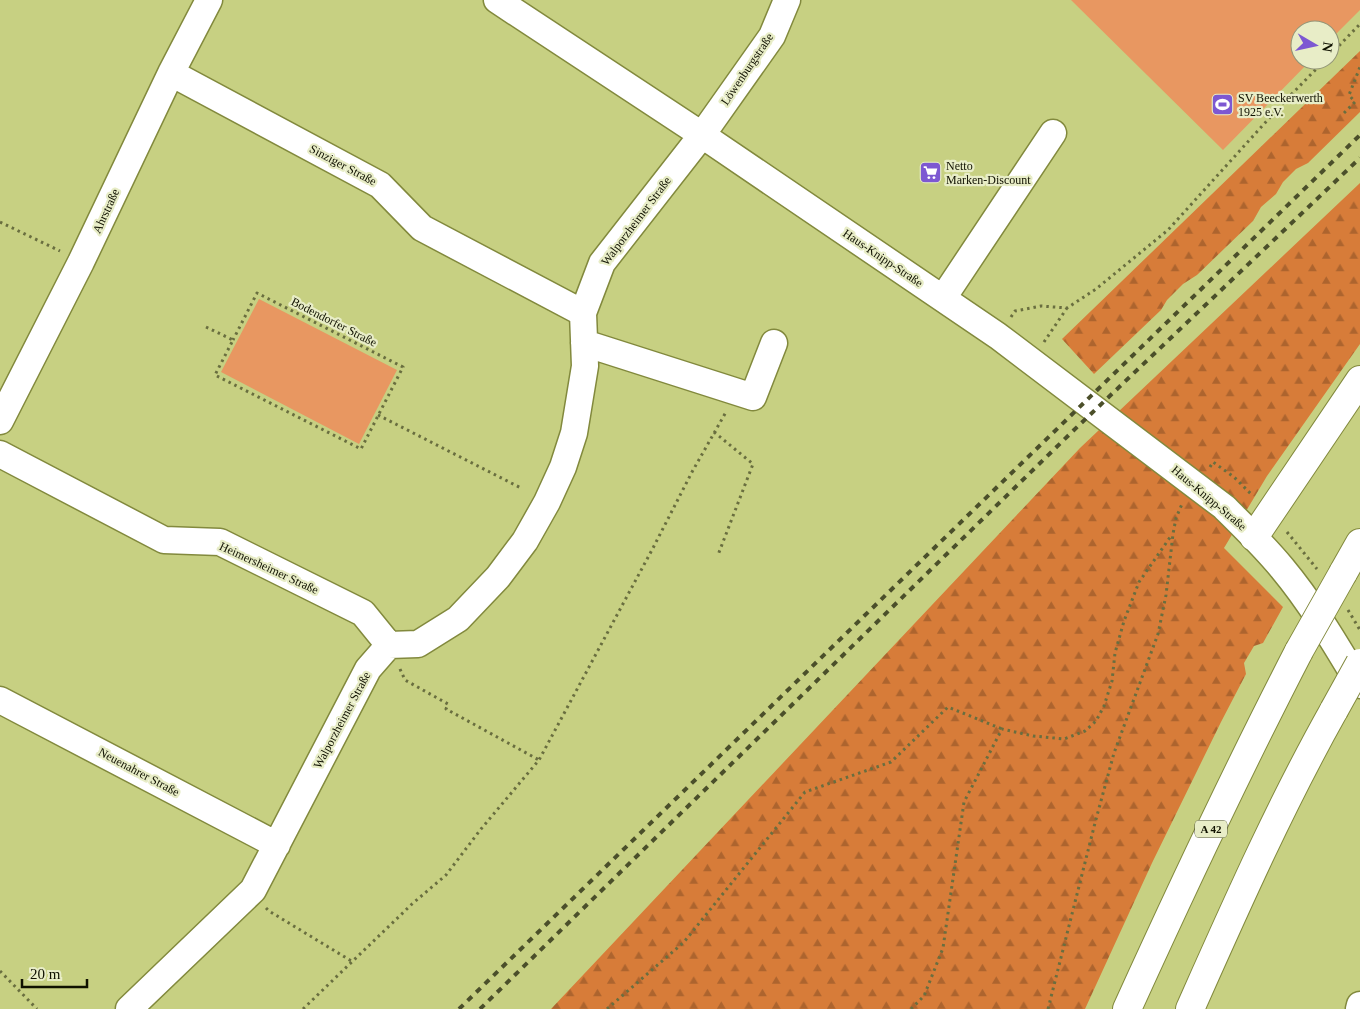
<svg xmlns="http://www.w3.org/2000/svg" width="1360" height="1009" font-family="Georgia,serif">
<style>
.forest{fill:url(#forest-firs)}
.green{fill:#e89761}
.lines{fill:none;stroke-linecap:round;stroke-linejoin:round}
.minor-casing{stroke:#82893d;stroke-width:29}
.highway-casing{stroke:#82893d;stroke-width:30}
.path{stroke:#696e3f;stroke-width:3;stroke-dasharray:2.5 4;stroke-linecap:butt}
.minor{stroke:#fff;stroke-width:26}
.highway{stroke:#fff;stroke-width:28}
.rail{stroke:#4b4f2a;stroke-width:4;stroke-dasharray:6 6;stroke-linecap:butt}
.highway-bridge-casing{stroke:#82893d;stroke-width:30;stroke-linecap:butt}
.highway-bridge{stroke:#fff;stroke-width:28}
.labels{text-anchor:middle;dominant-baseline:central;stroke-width:4.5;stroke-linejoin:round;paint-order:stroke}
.shield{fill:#e8edc7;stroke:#51533c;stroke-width:1}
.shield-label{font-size:11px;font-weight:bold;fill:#101100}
.street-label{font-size:12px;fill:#101100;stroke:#e8edc7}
.poi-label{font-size:12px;fill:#101100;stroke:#e8edc7;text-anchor:start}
</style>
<defs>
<pattern id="forest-firs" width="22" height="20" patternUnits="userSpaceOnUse" patternTransform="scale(1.25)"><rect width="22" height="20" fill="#d77c39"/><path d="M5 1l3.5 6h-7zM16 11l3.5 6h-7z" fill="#ad642e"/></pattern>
</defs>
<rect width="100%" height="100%" fill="#c7d082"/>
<!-- forest -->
<path class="forest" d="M1360,51v61l-52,51 -12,6 -13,13 -7,12 -15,13 -8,14 -56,54 -14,9 -16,16 -6,10 -67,64 -32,-35z
M1360,183v161l-93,132 -43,72 59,59 -20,36 -9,3 -10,17 2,11 -25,48 -69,141 -67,146h-534l529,-561z"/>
<!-- green -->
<path class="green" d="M1071,0h289v10l-30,30v-10h-30v30h11l-88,90z
M259,299l138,71 -38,74 -138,-72z"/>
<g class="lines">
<defs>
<path id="minor" d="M497,0l205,135 296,201 226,171c20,20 40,39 58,61 30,36 54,77 78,117
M171,73l209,112 42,43 161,85
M943,298l110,-165
M584,343l169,54 21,-54
M0,421l81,-159 90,-189 38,-73
M0,454l164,86 56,2 143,71 26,32
M0,700l277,145
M129,1009l124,-119 115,-221 21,-24 29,-1 40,-25 40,-42 27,-36 22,-39 16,-35 11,-34 11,-67 -2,-53 19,-50 100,-128 70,-99 15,-36
M1359,1009l1,-4"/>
<path id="highway" d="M1254,537l106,-157
M1343,573l17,-30
M1127,1009c55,-121 111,-240 172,-358
M1190,1009c45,-101 90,-203 144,-299"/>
</defs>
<!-- minor casing -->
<use href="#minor" class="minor-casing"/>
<!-- highway casing -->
<use href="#highway" class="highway-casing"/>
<!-- path -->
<path class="path" d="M1330,55l30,-31
M1344,113l11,-11 -6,-7 11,-28
M0,222l60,29
M1011,317l4,-6 26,-5 26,2 29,-19 72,-59 115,-127 42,-43
M206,327l27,13 -18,35 146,74 42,-82 -146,-74 -24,47
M1044,342l23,-34
M378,415l143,73
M714,432l39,32 -35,91
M1210,467l3,-5 21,15 19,19
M1287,532l30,37
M1348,610l12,20
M400,669l5,11 43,24 -2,5 93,51
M266,908l3,3 84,51
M0,971l37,38
M303,1009l109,-105 34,-29 35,-46 58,-69 114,-212 39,-76 34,-60
M607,1009l77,-67 121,-150 86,-30 57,-55 54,22
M911,1009l13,-13 19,-48 21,-146 38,-73 31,7 31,3 21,-8 11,-10 8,-15 8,-25 3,-28 9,-32 15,-39 32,-46
M1048,1009l47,-186 19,-70 44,-119 8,-39 7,-61 3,-16 6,-14"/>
<!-- minor -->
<use href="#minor" class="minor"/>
<!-- highway -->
<use href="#highway" class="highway"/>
<!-- rail -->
<path class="rail" d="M459,1009l901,-874
M480,1009l594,-579 286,-272"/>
<defs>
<path id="highway-bridge" d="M1299,651l44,-78
M1334,710l26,-47"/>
</defs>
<!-- highway-bridge casing -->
<use href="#highway-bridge" class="highway-bridge-casing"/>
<!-- highway-bridge -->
<use href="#highway-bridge" class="highway-bridge"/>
</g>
<!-- icons -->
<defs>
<symbol id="stadium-square" viewBox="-11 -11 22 22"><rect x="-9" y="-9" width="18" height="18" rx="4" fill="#7d58d2" stroke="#e8edc7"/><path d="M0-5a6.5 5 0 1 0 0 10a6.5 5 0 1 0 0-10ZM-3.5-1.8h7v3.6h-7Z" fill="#fff"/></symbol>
<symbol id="supermarket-square" viewBox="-11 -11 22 22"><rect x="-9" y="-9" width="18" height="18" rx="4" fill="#7d58d2" stroke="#e8edc7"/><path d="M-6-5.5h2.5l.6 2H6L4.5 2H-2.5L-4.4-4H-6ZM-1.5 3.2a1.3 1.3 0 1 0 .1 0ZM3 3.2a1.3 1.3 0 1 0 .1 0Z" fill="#fff"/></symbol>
</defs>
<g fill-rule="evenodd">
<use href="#stadium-square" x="1210" y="92" width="25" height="25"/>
<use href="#supermarket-square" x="918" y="160" width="25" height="25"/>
</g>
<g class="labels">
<!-- shield labels -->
<rect class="shield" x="1195" y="820.5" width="32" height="17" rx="4"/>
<g class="shield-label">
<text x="1211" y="829">A 42</text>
</g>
<!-- street labels -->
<g class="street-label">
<text transform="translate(747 69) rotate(-56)">Löwenburgstraße</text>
<text transform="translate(343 165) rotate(28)">Sinziger Straße</text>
<text transform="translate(106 211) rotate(-65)">Ahrstraße</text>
<text transform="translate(636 221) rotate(-53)">Walporzheimer Straße</text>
<text transform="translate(883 258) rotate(34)">Haus-Knipp-Straße</text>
<text transform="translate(334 322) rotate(27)">Bodendorfer Straße</text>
<text transform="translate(1209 498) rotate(40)">Haus-Knipp-Straße</text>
<text transform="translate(269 568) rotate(25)">Heimersheimer Straße</text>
<text transform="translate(342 720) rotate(-62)">Walporzheimer Straße</text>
<text transform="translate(139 772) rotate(28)">Neuenahrer Straße</text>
</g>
<!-- poi labels -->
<g class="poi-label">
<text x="1238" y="98">SV Beeckerwerth<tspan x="1238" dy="14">1925 e.V.</tspan></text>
<text x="946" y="166">Netto<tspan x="946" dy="14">Marken-Discount</tspan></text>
</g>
</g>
<!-- north arrow -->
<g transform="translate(1315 45) rotate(99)"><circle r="24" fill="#e8edc7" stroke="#929577"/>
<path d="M0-4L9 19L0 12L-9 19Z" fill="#7d58d2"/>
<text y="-8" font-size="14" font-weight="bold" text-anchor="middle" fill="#101100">N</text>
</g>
<!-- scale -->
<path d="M22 979v8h65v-8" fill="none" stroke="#101100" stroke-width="2.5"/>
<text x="30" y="979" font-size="15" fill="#101100" stroke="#e8edc7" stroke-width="4" paint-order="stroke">20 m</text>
</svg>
